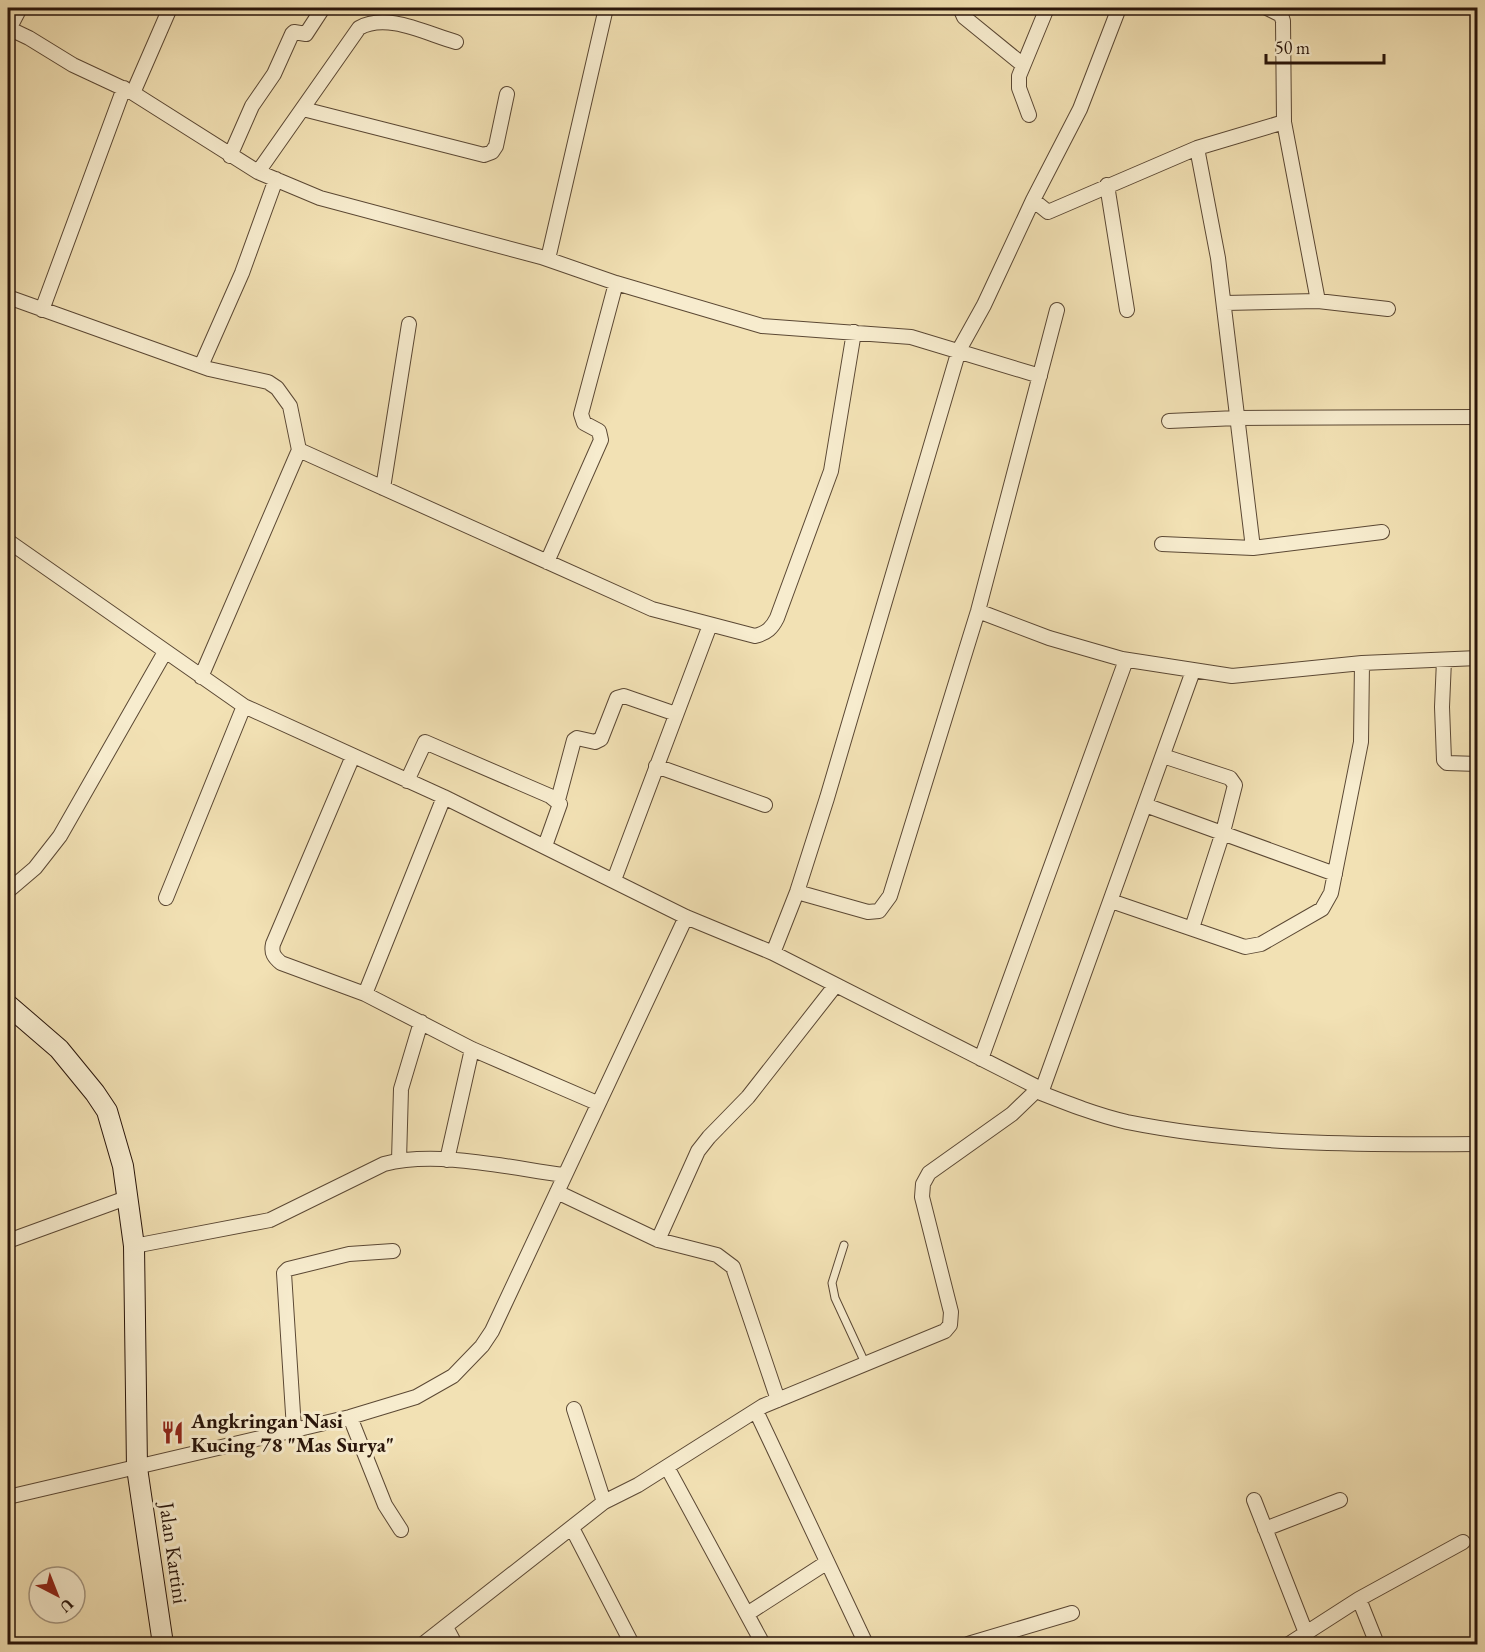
<svg xmlns="http://www.w3.org/2000/svg" width="1485" height="1652" font-family="'EB Garamond',serif">
<style>
.lines{fill:none;stroke-linecap:round;stroke-linejoin:round}
.lane-casing{stroke:#5b4834;stroke-width:9}
.street-casing{stroke:#5b4834;stroke-width:16}
.secondary-casing{stroke:#29150a;stroke-width:22}
.lane{stroke:#f7ecce;stroke-width:7}
.street{stroke:#f7ecce;stroke-width:14}
.secondary{stroke:#f7ecce;stroke-width:20}
.labels{text-anchor:middle;dominant-baseline:central;stroke-width:6;stroke-linejoin:round;paint-order:stroke}
.poi-label{font-size:21px;font-weight:bold;fill:#29150a;stroke:#f7ecce;text-anchor:start}
.street-label{font-size:21px;fill:#29150a;stroke:#f7ecce}
</style>
<rect width="100%" height="100%" fill="#f2e1b4"/>
<filter id="stains"><feTurbulence type="fractalNoise" baseFrequency=".00333" numOctaves="4"/><feColorMatrix values="0 0 0 0 .2 0 0 0 0 .09 0 0 0 0 .02 0 0 0 .5 -.17"/></filter>
<radialGradient id="worn" r=".72"><stop offset=".6" stop-color="#630" stop-opacity="0"/><stop offset="1" stop-color="#630" stop-opacity=".3"/></radialGradient>
<g class="lines">
<defs>
<path id="lane" d="M844,1245l-12,38 3,15 31,67"/>
<path id="street" d="M960,8l4,9 59,48
M8,28l21,10 44,27 60,28 125,79 62,26 221,59 75,26 146,43 149,11 129,39
M9,29l11,-21
M133,93l37,-85
M303,109l181,46 8,-3 4,-6 11,-52
M1029,115l-10,-27v-12l28,-68
M1197,148l21,110 35,290
M230,156l22,-50 22,-32 18,-40 2,-2 12,2 17,-26
M258,172l101,-144c28,-16 68,6 97,14
M1107,185l20,125
M1033,200l15,12 149,-64 87,-26 -1,-101 -2,-6 -14,-7
M548,259l58,-251
M8,297l201,72 59,13 9,6 13,18 9,44 -98,227
M1318,301l70,8
M1225,303l93,-2 -34,-179
M42,310l82,-222
M201,366l41,-93 34,-94
M1169,421l68,-3 241,-1
M299,450l353,159 103,27c12,-3 17,-8 22,-18l54,-147 23,-139
M383,488l26,-164
M8,541l236,165 200,91 242,120 87,36 266,135 2,5c28,11 56,22 86,29 114,23 235,23 351,22
M1162,544l91,4 129,-16
M547,562l54,-122 -2,-9 -15,-8 -3,-9 35,-131
M978,611l71,27 73,21 110,17 130,-13 116,-5
M1444,660l-2,47 2,53 3,3 31,1
M353,756l-80,188c-2,9 1,13 8,19l84,31 107,55 125,54
M1163,756l67,22 5,7 -12,47 -31,96
M656,766l109,39
M407,781l18,-39 125,54 10,8 -15,42
M558,800l16,-60 3,-2 18,4 6,-3 16,-41 7,-2 52,18
M1145,805l190,69
M614,880l96,-255
M8,891l27,-23 25,-32 105,-184
M797,892l71,20 11,-1 11,-15 88,-285 79,-301
M166,898l78,-192
M1111,901l134,46 16,-3 61,-35 9,-16 30,-151 1,-79
M773,953l24,-61 30,-94 132,-448 25,-45 49,-105 47,-91 39,-101
M365,994l79,-197
M981,1059l145,-399
M1041,1093l152,-422
M399,1160l2,-71 20,-67
M447,1160l25,-111
M557,1192l101,48 59,15 16,12 45,133
M658,1240l40,-89 11,-14 39,-40 87,-111
M8,1241l121,-44
M134,1246l136,-26 114,-56c53,-14 126,4 180,11
M574,1409l30,93
M756,1411l110,233
M350,1417l35,88 16,25
M294,1429l-10,-156 4,-4 61,-15 44,-3
M667,1467l96,177
M8,1497l342,-80 66,-20 37,-21 29,-30 10,-15 194,-414
M1254,1500l52,133
M572,1528l60,116
M1265,1529l75,-29
M1359,1599l18,45
M747,1614l79,-51
M446,1627l9,17
M423,1644l181,-142 34,-17 125,-79 182,-75 5,-6 1,-13 -29,-115 1,-13 6,-11 83,-59 27,-26
M968,1644l104,-31
M1289,1644l70,-45 104,-57"/>
<path id="secondary" d="M8,1005l51,44 36,44 12,18 16,55 11,80 3,222 26,176"/>
</defs>
<!-- lane casing -->
<use href="#lane" class="lane-casing"/>
<!-- street casing -->
<use href="#street" class="street-casing"/>
<!-- secondary casing -->
<use href="#secondary" class="secondary-casing"/>
<!-- lane -->
<use href="#lane" class="lane"/>
<!-- street -->
<use href="#street" class="street"/>
<!-- secondary -->
<use href="#secondary" class="secondary"/>
</g>
<!-- icons -->
<defs>
<symbol id="restaurant-bare" viewBox="-9 -9 18 18"><path d="M-5-6h1v4h1v-4h1v4h1v-4h1v5L-1.5 .5V6h-2V.5L-5-1ZM5-6V6H3V1.5H1.5Q1.5-4 5-6Z" fill="#8f2418" stroke="#f7ecce" stroke-width="2.5" paint-order="stroke"/></symbol>
</defs>
<g fill-rule="evenodd">
<use href="#restaurant-bare" x="156" y="1416" width="33" height="33"/>
</g>
<g class="labels">
<!-- poi labels -->
<g class="poi-label">
<text x="191" y="1420">Angkringan Nasi<tspan x="191" dy="24">Kucing 78 "Mas Surya"</tspan></text>
</g>
<!-- street labels -->
<g class="street-label">
<text transform="translate(174 1553) rotate(82)">Jalan Kartini</text>
</g>
</g>
<!-- margin -->
<rect width="1485" height="1652" fill="none" stroke="#f2e1b4" stroke-width="30"/>
<rect x="9" y="9" width="1467" height="1634" fill="none" stroke="#29150a" stroke-width="3"/>
<rect x="15" y="15" width="1455" height="1622" fill="none" stroke="#29150a" stroke-width="1.5"/>
<!-- north arrow -->
<g transform="translate(57 1595) rotate(138)"><circle r="28" fill="#f7ecce" stroke="#a59680" stroke-width="1.5"/>
<path d="M0-4.5L10 22L0 15L-10 22Z" fill="#8f2418"/>
<text y="-9" font-size="16" font-weight="bold" text-anchor="middle" fill="#29150a">U</text>
</g>
<!-- scale -->
<path d="M1266 54v9h118v-9" fill="none" stroke="#29150a" stroke-width="3"/>
<text x="1275" y="54" font-size="18" fill="#29150a" stroke="#f7ecce" stroke-width="4.5" paint-order="stroke">50 m</text>
<rect width="100%" height="100%" filter="url(#stains)"/>
<rect width="100%" height="100%" fill="url(#worn)"/>
</svg>
